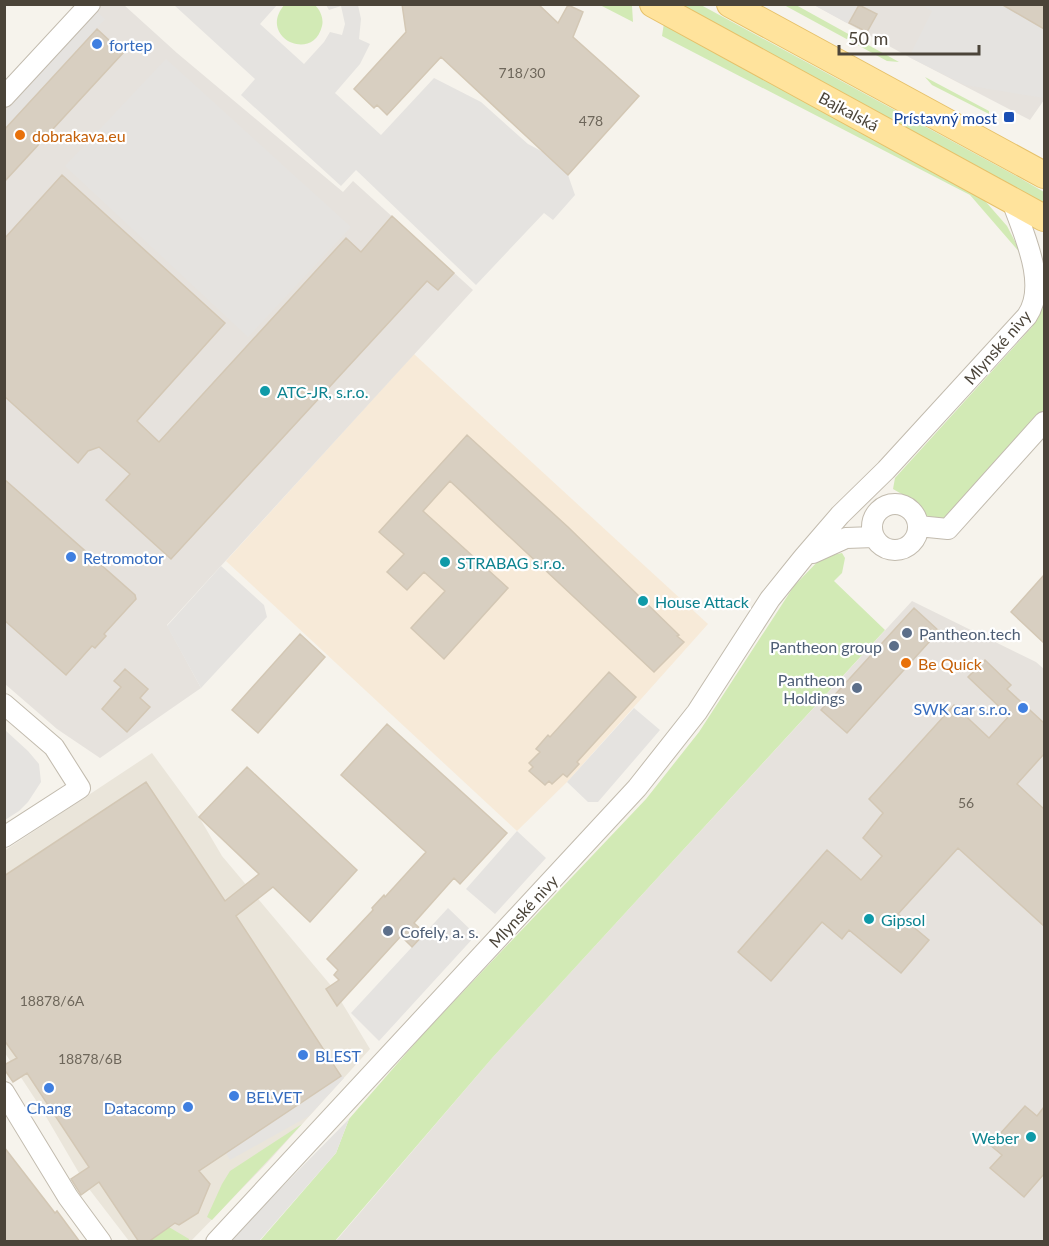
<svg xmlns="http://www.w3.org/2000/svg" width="1049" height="1246" font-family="Lato,sans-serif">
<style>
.residential{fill:#eae5da}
.commercial{fill:#f7ead8}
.industrial{fill:#e6e2dd}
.green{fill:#d2eab5}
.parking{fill:#e5e3e0}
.building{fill:#d8cfc1;stroke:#d3c7b4;stroke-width:1.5}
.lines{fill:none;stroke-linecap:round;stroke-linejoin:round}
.minor-casing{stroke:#c2bbae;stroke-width:22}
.major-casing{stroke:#e6c16a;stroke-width:28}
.minor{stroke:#fff;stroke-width:20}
.major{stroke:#ffe39c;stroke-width:26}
.shop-dot{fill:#3f7fe0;stroke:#fff;stroke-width:2}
.transit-dot{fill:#1a4fb4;stroke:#fff;stroke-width:2}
.food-dot{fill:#e8710a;stroke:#fff;stroke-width:2}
.culture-dot{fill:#0f9aa8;stroke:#fff;stroke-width:2}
.service-dot{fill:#5c6f8a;stroke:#fff;stroke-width:2}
.labels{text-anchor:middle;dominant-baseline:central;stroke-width:4.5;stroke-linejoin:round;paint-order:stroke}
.number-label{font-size:14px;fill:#6e675b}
.shop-label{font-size:16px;fill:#366cbe;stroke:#fff;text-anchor:start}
.street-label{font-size:16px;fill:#4b4439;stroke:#fff}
.transit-label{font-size:16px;fill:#164399;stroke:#fff;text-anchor:end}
.food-label{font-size:16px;fill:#c56008;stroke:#fff;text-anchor:start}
.culture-label{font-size:16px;fill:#0d838f;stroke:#fff;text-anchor:start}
.service-label{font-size:16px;fill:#4e5e75;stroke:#fff;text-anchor:start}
</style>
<rect width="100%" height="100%" fill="#f6f3ec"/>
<!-- residential -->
<path class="residential" d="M152,753l47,64 23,39 111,132 37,61 -103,114 -76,78h-62l-43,-56 -45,-77 -36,-55 -1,-202z"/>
<!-- commercial -->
<path class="commercial" d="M414,354l294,270 -141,158 -50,49 -291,-270z"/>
<!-- industrial -->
<path class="industrial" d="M79,5h45l53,48 166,139 10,-11 120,109 -306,335 34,63 -101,70 -43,-29 -52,-45 -1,-597z
M814,5h230v95l-14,20 -121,-63z
M912,601l124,61 8,7v572l-709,1 158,-185z"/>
<!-- green -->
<path class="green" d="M285,4l30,1c5,5 9,13 7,21 -9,38 -66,11 -37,-22z
M600,5h29l3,1 1,16z
M680,5h21l317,172 26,15v13z
M784,5h12l103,57 -12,-1z
M664,23l302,161 20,18 21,24 15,29 -52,-60 -308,-159z
M925,77l64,34v3l-57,-29z
M1044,292v118l-101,111 -17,-4 -14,-17 -19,-11 2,-11 137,-151 8,-16z
M842,553l3,5 -3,15 -8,8 51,49 -392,427 -158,184 -76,1 77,-89 13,-34 75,-86 222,-234 53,-67 95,-146 28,-29z
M302,1124l-90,96 -5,-3 15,-33 8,-13z
M137,1208l52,31v2h-46z"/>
<!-- parking -->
<path class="parking" d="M174,5h103l-17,19 44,40 20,-22 6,-10 12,3 3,-11 -4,-18 -12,4 -3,-5h32l3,14 -2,20 11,5 -10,20 -25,29 46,42 53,-57 47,24 47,42 15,8 25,23 7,20 -22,25 -9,-7 -68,72 -120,-115 -15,16 -100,-91 14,-16z
M814,5h43l-10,18z
M921,5h80l43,24v69l-79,-13 -56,-28 23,-46z
M97,12l8,7 -100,110v-16z
M166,59l185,168 -103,110 -183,-171z
M221,566l43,39 3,12 -66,71 -34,-62z
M634,708l26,22 -62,72h-10l-21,-20z
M5,730l23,21 11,13 2,18 -13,20 -9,9 -14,9z
M517,831l29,27 -51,56 -29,-25z
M448,908l28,27 -97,106 -28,-28z
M335,1067l9,11 -35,38 -79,44 -8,-14 78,-43z
M349,1119l-13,34 -77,88 -31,1z"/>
<!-- building -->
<path class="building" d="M402,4h136l20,19 10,-18 15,7 -10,25 66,59 -71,79 -127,-118 -54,58 -10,-10 -3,3 -20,-19 52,-57z
M1001,4h43v25z
M859,5l18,9 -10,18 -18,-9z
M97,29l26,24 -119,129v-52z
M62,175l163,148 -88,98 22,21 187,-204 15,14 31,-36 62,57 -16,17 -11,-9 -256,278 -65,-59 24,-26 -31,-27 -11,4 -10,12 -74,-67v-157z
M467,435l101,92 111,108 -2,1 7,6 -30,30 -204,-191 -27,30 85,77 -64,71 -33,-31 34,-37 -21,-19 -17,18 -20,-18 17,-18 -25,-22z
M4,479l131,116 1,4 -32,35 2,2 -11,12 -3,-2 -26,29 -62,-55z
M1044,575v68l-33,-31z
M914,608l25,23 -92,102 -26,-23z
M300,634l25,23 -67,76 -26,-23z
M985,660l26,25 -4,4 37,34v31l-27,30 27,25v117l-86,-78 -60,66 31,26 -28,33 -52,-43 -7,9 -20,-17 -51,59 -33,-29 89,-102 34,30 21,-24 -19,-18 20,-25 -14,-14 85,-94 35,33 20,-22 -41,-39z
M125,669l23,20 -8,9 10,9 -23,25 -25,-23 19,-22 -7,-6z
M609,672l27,25 -59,65 2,2 -12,13 -4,-3 -11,10 -3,-3 -4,4 -16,-14 4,-4 -4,-4 11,-11 -4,-3 12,-14 2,2z
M387,724l120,109 -47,51 -6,-6 -40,45 11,10 -13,14 -11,-11 -64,70 -11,-17 13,-9 -5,-5 4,-5 -11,-11 46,-49 -1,-2 12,-13 1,2 41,-45 -85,-77z
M247,767l110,103 -47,52 -37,-35 -37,29 105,160 -142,95 11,13 -12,29 -19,12 -4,-2 -27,19h-9l-40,-60 -18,13 -10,-16 18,-12 -62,-94 -14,9 -9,-13v-4l13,-7 -13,-18v-164l142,-94 79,119 34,-27 -60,-57z
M1025,1106l12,10 7,-9v67l-20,23 -34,-29 12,-13 -12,-10z
M4,1147l51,66 2,-2 23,31h-76z"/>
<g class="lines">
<defs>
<path id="minor" d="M4,97l86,-93
M872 527a23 23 0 1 1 46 0a23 23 0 1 1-46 0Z
M918,526l30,3 96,-107
M813,553l33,-15 28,-1
M4,704l50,43 26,41 -76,49
M4,1092l64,105 33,45
M216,1242l421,-454 60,-76 73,-113 33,-41 37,-43 46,-45 141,-154c22,-32 -5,-85 -16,-118"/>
<path id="major" d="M653,4l391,214
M730,4l314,171"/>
</defs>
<!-- minor casing -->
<use href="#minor" class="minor-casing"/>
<!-- major casing -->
<use href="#major" class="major-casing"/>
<!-- minor -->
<use href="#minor" class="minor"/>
<!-- major -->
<use href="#major" class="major"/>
</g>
<!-- markers -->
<g class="shop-dot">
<circle cx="97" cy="44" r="6"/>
<circle cx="71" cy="557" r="6"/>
<circle cx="1023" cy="708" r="6"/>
<circle cx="303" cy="1055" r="6"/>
<circle cx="49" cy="1088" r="6"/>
<circle cx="234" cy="1096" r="6"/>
<circle cx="188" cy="1107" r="6"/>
</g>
<rect class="transit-dot" x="1003" y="111" width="12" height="12" rx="3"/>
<g class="food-dot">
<circle cx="20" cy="135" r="6"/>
<circle cx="906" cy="663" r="6"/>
</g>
<g class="culture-dot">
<circle cx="265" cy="391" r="6"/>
<circle cx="445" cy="562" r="6"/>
<circle cx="643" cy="601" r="6"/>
<circle cx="869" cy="919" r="6"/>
<circle cx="1031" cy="1137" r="6"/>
</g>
<g class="service-dot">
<circle cx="907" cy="633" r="6"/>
<circle cx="894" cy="646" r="6"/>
<circle cx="857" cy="688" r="6"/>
<circle cx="388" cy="931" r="6"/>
</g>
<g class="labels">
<!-- number labels -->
<g class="number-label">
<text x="522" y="72">718/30</text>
<text x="591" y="120">478</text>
<text x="966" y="802">56</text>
<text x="52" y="1000">18878/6A</text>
<text x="90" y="1058">18878/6B</text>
</g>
<!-- shop labels -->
<g class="shop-label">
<text x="109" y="44">fortep</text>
<text x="83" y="557">Retromotor</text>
<text x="1011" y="708" text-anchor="end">SWK car s.r.o.</text>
<text x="315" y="1055">BLEST</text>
<text x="246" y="1096">BELVET</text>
<text x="49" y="1107" text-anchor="middle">Chang</text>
<text x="176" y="1107" text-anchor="end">Datacomp</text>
</g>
<!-- street labels -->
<g class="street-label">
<text transform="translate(849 111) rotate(28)">Bajkalská</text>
<text transform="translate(997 347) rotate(-49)">Mlynské nivy</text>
<text transform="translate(523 911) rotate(-47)">Mlynské nivy</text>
</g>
<!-- transit labels -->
<g class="transit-label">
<text x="997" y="117">Prístavný most</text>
</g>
<!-- food labels -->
<g class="food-label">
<text x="32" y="135">dobrakava.eu</text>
<text x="918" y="663">Be Quick</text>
</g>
<!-- culture labels -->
<g class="culture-label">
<text x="277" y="391">ATC-JR, s.r.o.</text>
<text x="457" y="562">STRABAG s.r.o.</text>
<text x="655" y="601">House Attack</text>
<text x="881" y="919">Gipsol</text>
<text x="1019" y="1137" text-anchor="end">Weber</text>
</g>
<!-- service labels -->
<g class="service-label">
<text x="919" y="633">Pantheon.tech</text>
<text x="882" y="646" text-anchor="end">Pantheon group</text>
<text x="845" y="679" text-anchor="end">Pantheon<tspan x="845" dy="18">Holdings</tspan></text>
<text x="400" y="931">Cofely, a. s.</text>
</g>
</g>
<!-- border -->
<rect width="1049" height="1246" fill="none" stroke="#4b4439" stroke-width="12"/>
<!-- scale -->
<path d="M839 45v9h140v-9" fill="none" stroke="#4b4439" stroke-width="3"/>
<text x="848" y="45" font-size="18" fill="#4b4439" stroke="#ffffff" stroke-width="4.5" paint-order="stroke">50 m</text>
</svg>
